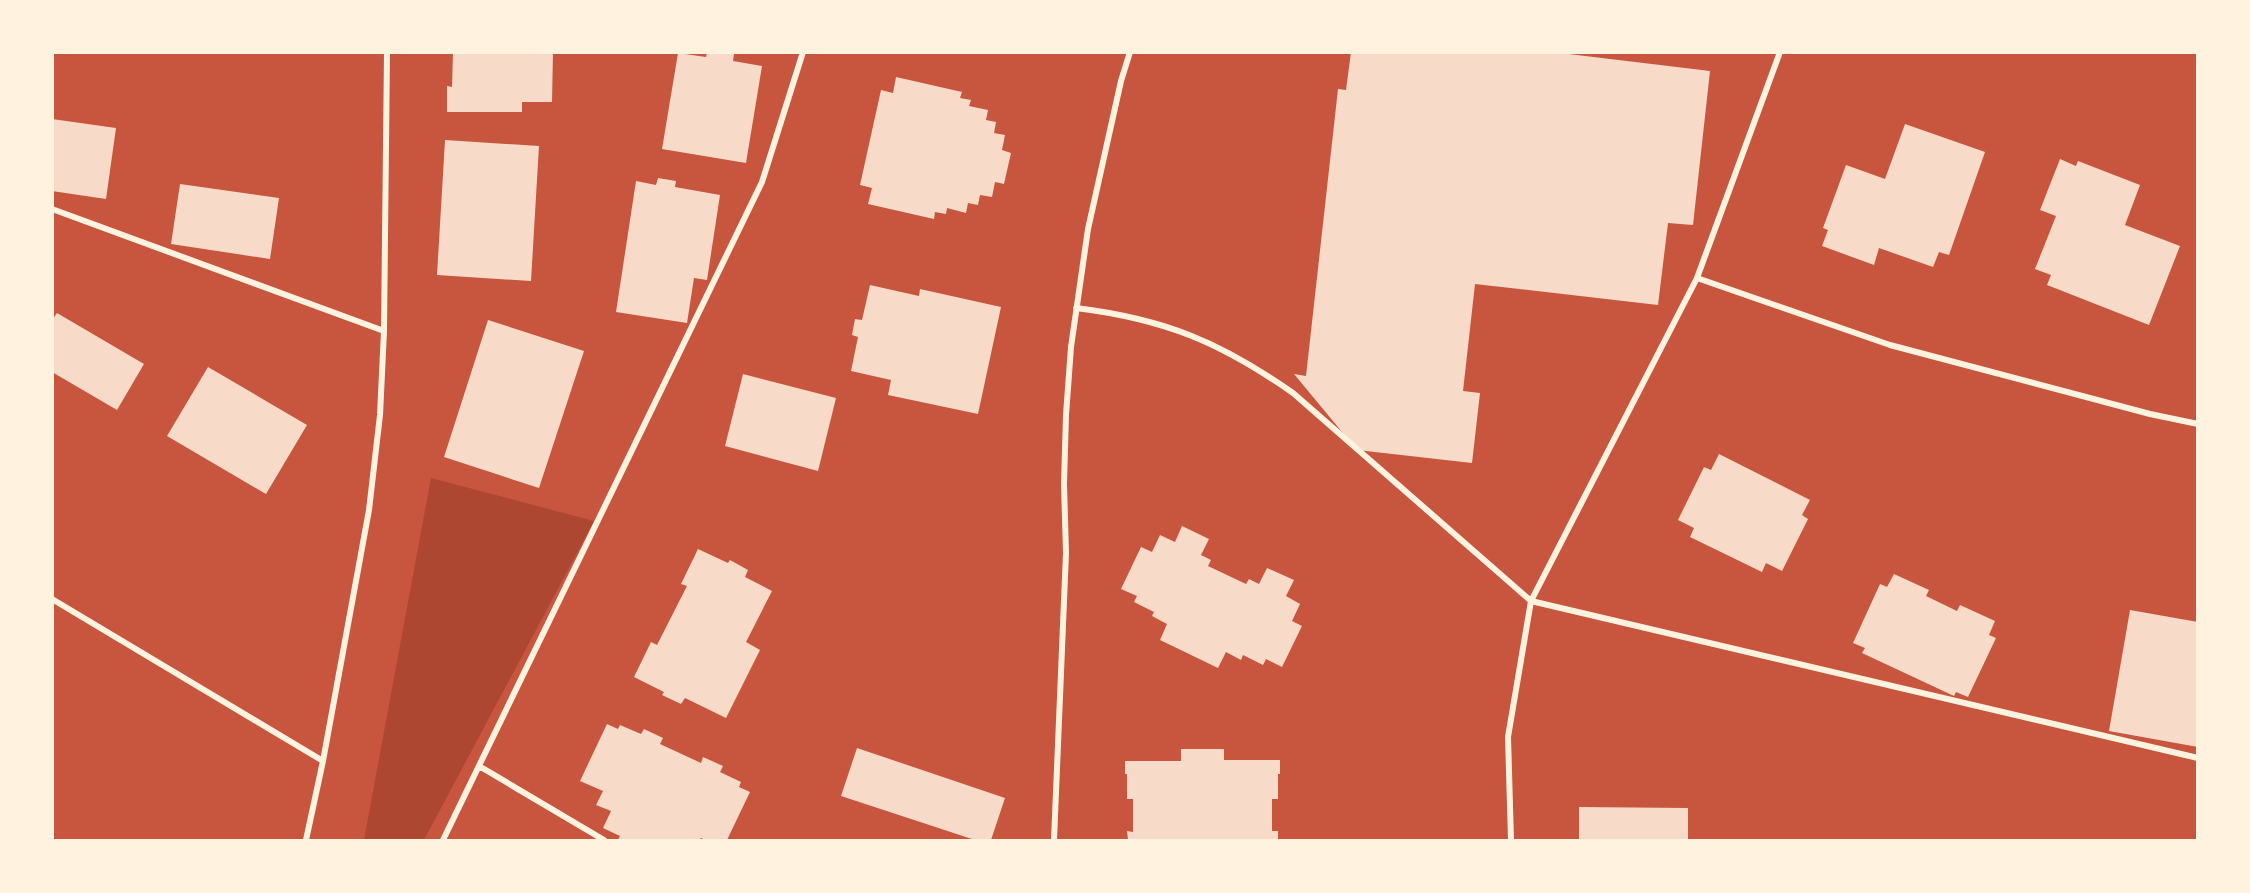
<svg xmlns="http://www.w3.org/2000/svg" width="2250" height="893" font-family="Georgia,serif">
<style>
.green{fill:#ae4732}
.building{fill:#f7dbc8}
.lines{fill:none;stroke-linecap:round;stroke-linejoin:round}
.minor{stroke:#fff3e0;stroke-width:6}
</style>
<rect width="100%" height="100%" fill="#c8553d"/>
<!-- green -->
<path class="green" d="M431,478l163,43 -170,319h-60z"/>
<!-- building -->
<path class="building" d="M453,52h100l-1,50h-30v10h-75v-26l5,1z
M707,52l27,2 -1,7 29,5 -16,97 -84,-14 16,-96 28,4z
M1351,52h201l158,19 -17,154 -25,-2 -10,82 -183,-21 -12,107 17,2 -8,70 -115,-13 -63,-76 12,2 32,-287 8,1z
M896,77l66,15 -2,6 11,2 -2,6 19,4 -2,10 10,2 -2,11 11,2 -3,15 9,3 -7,31 -9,-2 -3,15 -12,-2 -2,10 -10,-2 -2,10 -19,-5 -1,6 -11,-2 -1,7 -66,-15 4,-16 -12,-3 21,-95 12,3z
M52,119l64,9 -10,71 -54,-8z
M1905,124l80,28 -36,103 -10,-3 -6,15 -54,-19 -5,17 -52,-19 6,-16 -5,-2 23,-63 39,14z
M445,140l94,6 -8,135 -94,-6z
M2060,159l16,7 2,-5 62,24 -15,40 55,21 -31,79 -102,-40 4,-10 -16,-6 21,-53 -16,-6z
M658,178l18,3 -1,6 45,8 -13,85 -13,-2 -7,45 -71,-11 20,-131 20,4z
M180,184l99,14 -9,61 -99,-15z
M870,285l49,11 1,-7 81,18 -23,107 -90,-19 3,-15 -40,-9 7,-34 -6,-2 3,-16 7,1z
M57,313l87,51 -27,46 -65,-38v-52z
M488,320l96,31 -45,137 -95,-31z
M208,367l99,58 -41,69 -99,-58z
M743,374l93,24 -18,73 -93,-25z
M1719,454l91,46 -8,15 6,4 -26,52 -16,-8 -4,9 -72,-35 4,-9 -16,-8 26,-53 7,3z
M1182,526l27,13 -8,16 10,5 -3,6 38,18 3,-5 10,5 8,-16 27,12 -8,16 14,8 -8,17 10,5 -20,41 -16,-8 -3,6 -20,-10 -2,5 -15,-8 -8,16 -58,-28 7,-16 -15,-8 2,-4 -20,-10 3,-6 -16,-7 20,-42 11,5 8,-17 15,7z
M698,549l30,14 2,-3 18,10 -3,7 27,14 -26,51 14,8 -34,68 -41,-20 -4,6 -19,-9 2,-3 -30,-15 17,-35 6,3 30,-59 -6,-2z
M1894,574l35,16 -3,6 31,15 3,-6 35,16 -6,14 7,3 -28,59 -12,-5 -2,4 -92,-43 3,-5 -12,-5 27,-59 7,3z
M2130,610l68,12v125l-89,-16z
M607,724l11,5 2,-4 21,9 3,-5 19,9 -3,6 41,19 2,-6 20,9 -3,6 21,10 -2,5 11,5 -23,48h-22l-4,-2 -2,2h-81l2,-4 -17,-8 8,-17 -15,-6 7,-14 -23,-10z
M857,748l148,50 -14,42h-16l-134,-44z
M1181,749h43v11h56v14h-2v25h-6v32h6v9h-150l-1,-9 6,1v-33h-6v-25h-2v-13h56z
M1579,807l109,1v32h-109z"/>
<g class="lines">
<!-- minor -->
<path class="minor" d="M1780,52l-83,226 -166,323 667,157
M52,209l332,122
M1697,278l193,67 260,69 48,10
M1076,308c89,11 144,34 217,85l238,208 -23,136 3,103
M52,599l271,162
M479,766l125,74
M306,840l17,-79 46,-251 11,-95 4,-84 3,-279
M443,840l319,-658 41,-130
M1054,840l12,-287 -2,-69 2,-69 5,-68 17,-118 33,-148 9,-29"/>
</g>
<!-- border -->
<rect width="2250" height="893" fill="none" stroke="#fff3e0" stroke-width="108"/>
</svg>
